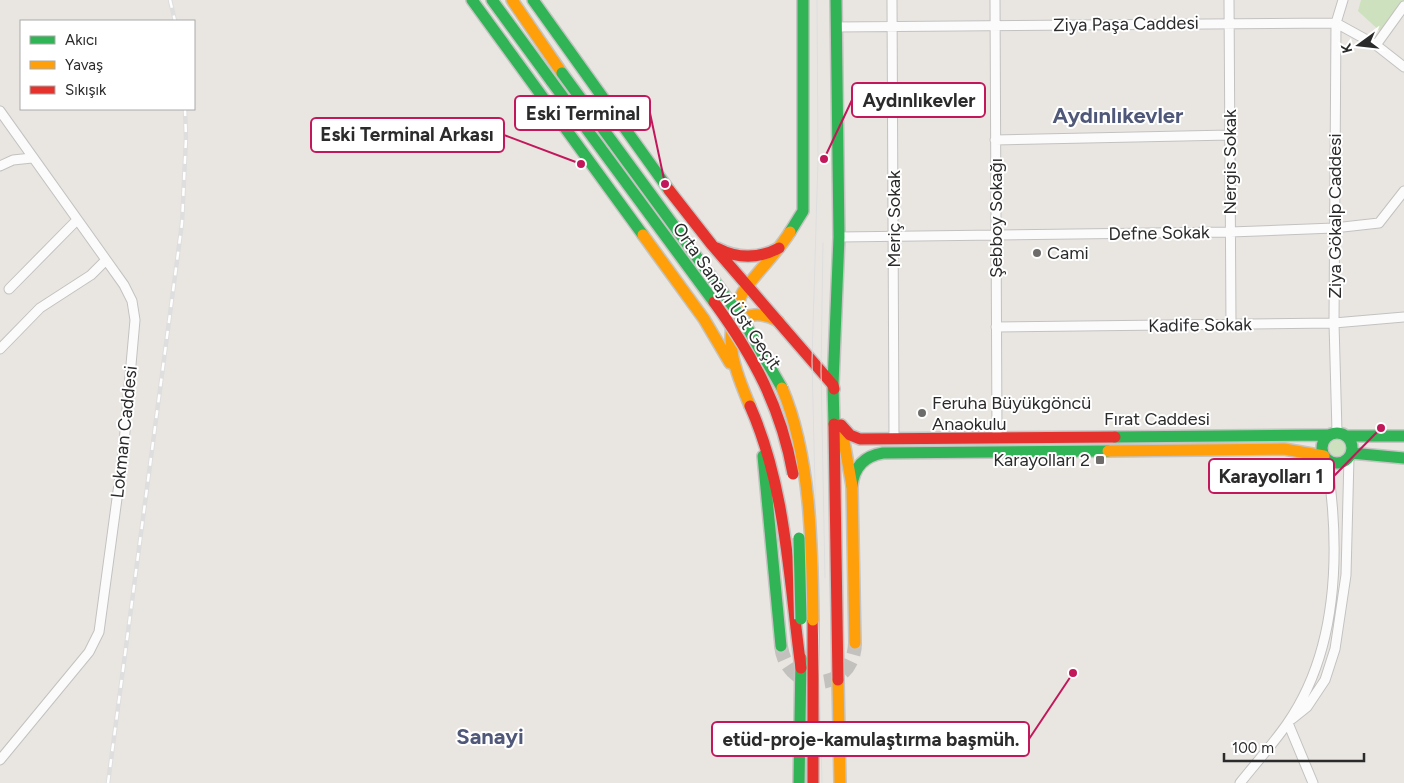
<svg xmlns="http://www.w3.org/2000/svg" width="1404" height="783" font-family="Figtree,sans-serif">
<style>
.grass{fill:#cee1be}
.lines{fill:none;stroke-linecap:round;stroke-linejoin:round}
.primary-tunnel{stroke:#c3c1bd;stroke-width:14;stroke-dasharray:14 7;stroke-linecap:butt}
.street-casing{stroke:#c3c2c1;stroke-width:11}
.fast-casing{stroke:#c5c4c2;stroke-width:14}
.slow-casing{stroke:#c5c4c2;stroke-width:14}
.jam-casing{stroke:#c5c4c2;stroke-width:14}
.street{stroke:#fcfbfb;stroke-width:9}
.fast{stroke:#30b455;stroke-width:11}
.slow{stroke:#ff9f0a;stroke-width:11}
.jam{stroke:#e5322d;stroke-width:11}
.tram{stroke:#dededf;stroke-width:1}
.rail-casing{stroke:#dededf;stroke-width:4.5}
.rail{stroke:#fff;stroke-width:2.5;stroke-dasharray:8;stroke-linecap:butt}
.fast-bridge-casing{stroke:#c5c4c2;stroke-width:14;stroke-linecap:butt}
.slow-bridge-casing{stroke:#c5c4c2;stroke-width:14;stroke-linecap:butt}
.jam-bridge-casing{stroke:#c5c4c2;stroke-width:14;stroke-linecap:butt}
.fast-bridge{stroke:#30b455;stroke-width:11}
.slow-bridge{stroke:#ff9f0a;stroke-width:11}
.jam-bridge{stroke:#e5322d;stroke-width:11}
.poi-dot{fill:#6e6c6b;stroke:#fff;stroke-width:2}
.labels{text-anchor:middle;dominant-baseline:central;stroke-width:4;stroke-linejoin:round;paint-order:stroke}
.street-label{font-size:18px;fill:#2b2b2b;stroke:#fff}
.poi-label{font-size:18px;fill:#2b2b2b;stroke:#fff;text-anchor:start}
.district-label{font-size:22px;font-weight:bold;fill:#4f5878;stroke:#fff}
.leader{fill:none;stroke:#c2185b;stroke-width:2}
.callout-dot{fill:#c2185b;stroke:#fff;stroke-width:2}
.callout{fill:#fff;stroke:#c2185b;stroke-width:2}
.callout-label{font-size:19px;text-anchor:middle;font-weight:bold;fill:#2b2b2b}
</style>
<rect width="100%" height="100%" fill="#e9e6e2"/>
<!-- grass -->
<path class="grass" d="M1361,0h43v3l-22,30 -24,-22z
M1329 448a8 8 0 1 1 16 0a8 8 0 1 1-16 0Z"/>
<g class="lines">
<!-- primary-tunnel -->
<path class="primary-tunnel" d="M781,646c6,50 73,47 74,-3"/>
<defs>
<path id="street" d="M892,0l2,438
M995,0l2,436
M1229,0l2,324
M836,27l500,-4 40,22 28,22
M1376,45l28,-39
M0,111l124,174 8,16 3,19 -12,134 -24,178 -10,20 -89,108
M995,140l235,-5
M0,166l13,-6 19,-2
M839,237l391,-5 104,-4 45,-5 25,-32
M9,289l68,-69
M996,327l338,-4 70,-6
M0,349l40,-41 51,-33 15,-15
M1337,432l-3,-109 2,-300 7,-23
M1292,719l15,-12 18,-27 10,-31 11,-74 3,-118
M1288,723l25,60
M1240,783c16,-20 33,-39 47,-59 53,-76 53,-177 40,-264"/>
<path id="fast" d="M472,0l171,235
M492,0l60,82
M533,0l136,190
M790,232l13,-21v-211
M834,424l-1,-39 6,-148 -3,-237
M1322 448a15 15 0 1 1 30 0a15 15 0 1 1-30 0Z
M1346,436h58
M1115,437l213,-2
M1351,453l53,5
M763,456l18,190
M852,486c2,-19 12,-30 31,-33l225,-2
M799,783l2,-125"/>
<path id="slow" d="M512,0l50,73
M643,235l61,84 26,44
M733,326c13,-14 29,-14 45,-5
M750,406c-14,-33 -27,-64 -13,-99 2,-6 4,-13 8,-18 14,-19 32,-36 45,-57
M841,425l11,61 3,157
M1108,451l176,-2 40,7
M838,680l2,103"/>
<path id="jam" d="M669,190l43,55 121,140 1,4
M717,248c21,11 41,11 62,0
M750,406c36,81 39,175 51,262
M834,424l4,256
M841,425l9,10 10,4 255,-2
M813,620v163"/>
</defs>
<!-- street casing -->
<use href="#street" class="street-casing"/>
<!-- fast casing -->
<use href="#fast" class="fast-casing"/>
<!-- slow casing -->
<use href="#slow" class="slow-casing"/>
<!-- jam casing -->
<use href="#jam" class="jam-casing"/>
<!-- street -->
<use href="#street" class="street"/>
<!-- fast -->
<use href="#fast" class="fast"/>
<!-- slow -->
<use href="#slow" class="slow"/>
<!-- jam -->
<use href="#jam" class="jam"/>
<!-- tram -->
<path class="tram" d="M817,0l1,159 -6,202 10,422
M823,243l-2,128 4,207"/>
<defs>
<path id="rail" d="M170,0l5,21
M108,783l74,-560 4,-85 -1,-29"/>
</defs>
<!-- rail casing -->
<use href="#rail" class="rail-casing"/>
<!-- rail -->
<use href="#rail" class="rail"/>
<defs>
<path id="fast-bridge" d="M562,73l181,247 39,68
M552,82l162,220
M799,538l2,81"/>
<path id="slow-bridge" d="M782,388c29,68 30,158 31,232"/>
<path id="jam-bridge" d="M714,302c40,55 67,105 79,172"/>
</defs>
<!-- fast-bridge casing -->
<use href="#fast-bridge" class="fast-bridge-casing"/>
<!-- slow-bridge casing -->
<use href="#slow-bridge" class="slow-bridge-casing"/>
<!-- jam-bridge casing -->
<use href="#jam-bridge" class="jam-bridge-casing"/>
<!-- fast-bridge -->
<use href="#fast-bridge" class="fast-bridge"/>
<!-- slow-bridge -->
<use href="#slow-bridge" class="slow-bridge"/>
<!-- jam-bridge -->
<use href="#jam-bridge" class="jam-bridge"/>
</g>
<!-- markers -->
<g class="poi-dot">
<circle cx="1037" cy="253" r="5"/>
<circle cx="922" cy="413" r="5"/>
<rect x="1095" y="455" width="10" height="10" rx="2.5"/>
</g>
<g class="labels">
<!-- street labels -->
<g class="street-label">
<text transform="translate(1126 24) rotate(-1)">Ziya Paşa Caddesi</text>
<text transform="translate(1230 162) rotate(-90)">Nergis Sokak</text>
<text transform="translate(1335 216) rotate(-90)">Ziya Gökalp Caddesi</text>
<text transform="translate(996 218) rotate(-90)">Şebboy Sokağı</text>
<text transform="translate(894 219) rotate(-90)">Meriç Sokak</text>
<text transform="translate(1159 233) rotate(-1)">Defne Sokak</text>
<text transform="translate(727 296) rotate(55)">Orta Sanayi Üst Geçit</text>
<text transform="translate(1200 325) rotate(-1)">Kadife Sokak</text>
<text x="1157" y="419">Fırat Caddesi</text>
<text transform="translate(124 432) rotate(-84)">Lokman Caddesi</text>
</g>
<!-- poi labels -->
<g class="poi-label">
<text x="1047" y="253">Cami</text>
<text x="932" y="403">Feruha Büyükgöncü<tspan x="932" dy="21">Anaokulu</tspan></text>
<text x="1090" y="460" text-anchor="end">Karayolları 2</text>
</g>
<!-- district labels -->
<g class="district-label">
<text x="1118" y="115">Aydınlıkevler</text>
<text x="490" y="736">Sanayi</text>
</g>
</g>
<!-- callouts -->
<path class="leader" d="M824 159L852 100M665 184L650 113M581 164L504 135M1381 428L1334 476M1073 673L1029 739"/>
<g class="callout-dot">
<circle cx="824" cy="159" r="5"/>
<circle cx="665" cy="184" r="5"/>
<circle cx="581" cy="164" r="5"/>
<circle cx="1381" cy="428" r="5"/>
<circle cx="1073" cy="673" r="5"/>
</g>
<g class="callout">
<rect x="852" y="83" width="133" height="34" rx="5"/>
<rect x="515" y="96" width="135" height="34" rx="5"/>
<rect x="311" y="118" width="193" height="34" rx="5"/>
<rect x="1209" y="459" width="125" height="34" rx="5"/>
<rect x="712" y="722" width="317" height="34" rx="5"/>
</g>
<g class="callout-label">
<text x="919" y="107">Aydınlıkevler</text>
<text x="583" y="120">Eski Terminal</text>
<text x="407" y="141">Eski Terminal Arkası</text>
<text x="1271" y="483">Karayolları 1</text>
<text x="871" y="746">etüd-proje-kamulaştırma başmüh.</text>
</g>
<!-- legend -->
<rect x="20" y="20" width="175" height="90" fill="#ffffff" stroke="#aaaaaa"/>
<rect x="30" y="36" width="25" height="8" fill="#30b455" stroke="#aaaaaa"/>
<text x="65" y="45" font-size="15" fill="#2b2b2b">Akıcı</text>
<rect x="30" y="61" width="25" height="8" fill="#ff9f0a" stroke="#aaaaaa"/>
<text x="65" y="70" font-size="15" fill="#2b2b2b">Yavaş</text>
<rect x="30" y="86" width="25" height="8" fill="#e5322d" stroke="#aaaaaa"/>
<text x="65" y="95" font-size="15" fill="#2b2b2b">Sıkışık</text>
<!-- north arrow -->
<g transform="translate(1359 45) rotate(255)" stroke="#ffffff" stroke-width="4" paint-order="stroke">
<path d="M0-4L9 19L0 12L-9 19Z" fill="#2b2b2b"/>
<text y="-8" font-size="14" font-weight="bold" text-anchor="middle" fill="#2b2b2b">K</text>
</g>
<!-- scale -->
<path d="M1224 753v8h140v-8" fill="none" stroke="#2b2b2b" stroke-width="2.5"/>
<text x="1232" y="753" font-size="15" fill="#2b2b2b" stroke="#ffffff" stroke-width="4" paint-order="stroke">100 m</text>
</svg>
